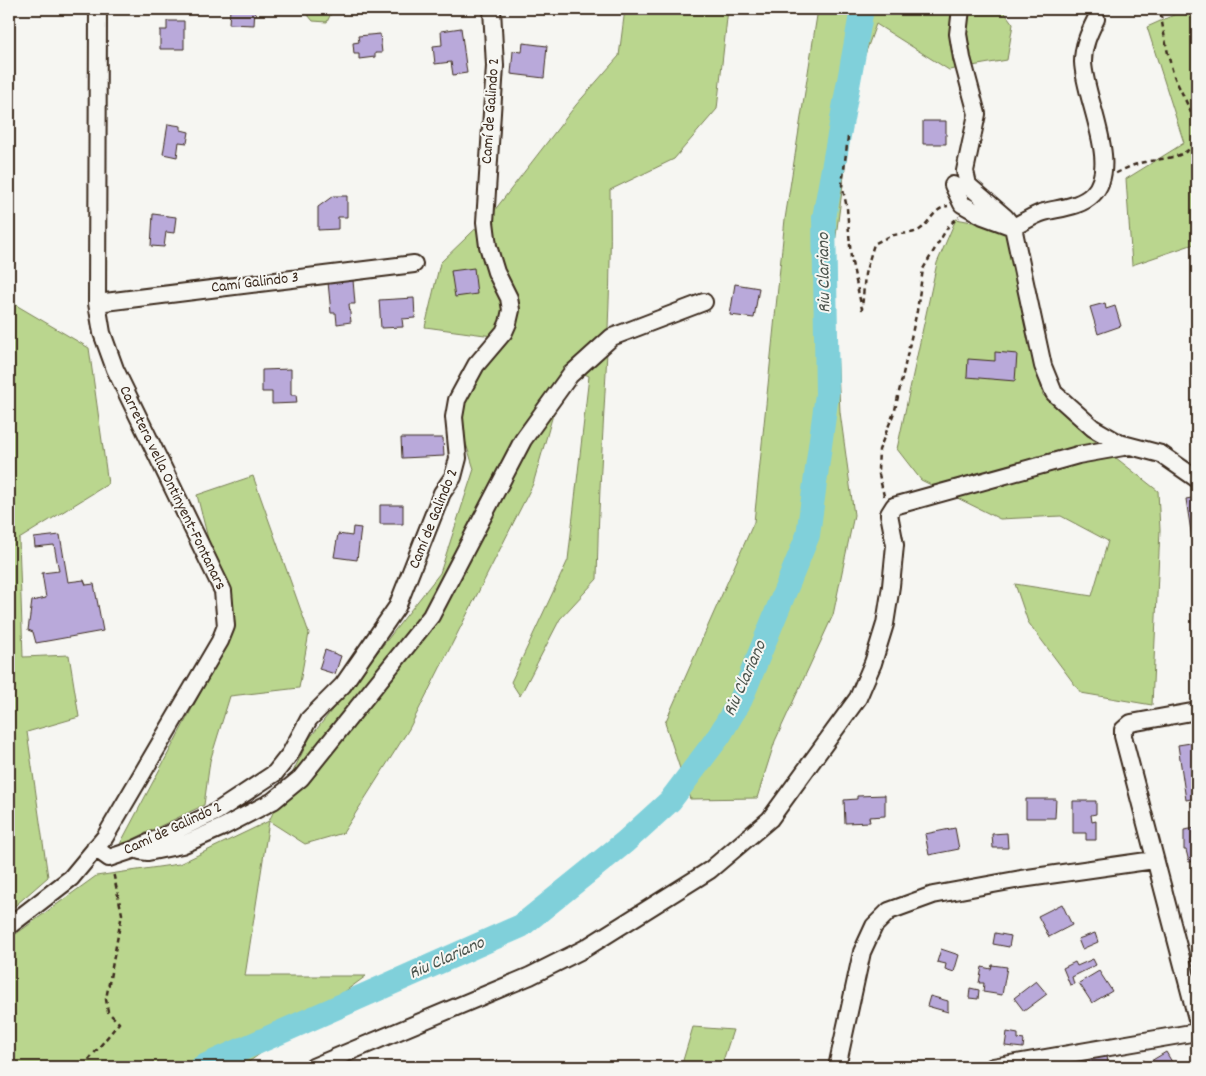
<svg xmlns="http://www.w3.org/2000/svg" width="1206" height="1076" font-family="Dekko,sans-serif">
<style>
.green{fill:#bad68e;stroke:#7a8056}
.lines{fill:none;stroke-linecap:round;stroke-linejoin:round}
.river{stroke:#80d0da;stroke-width:24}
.building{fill:#b9a9da;stroke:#3b2a1e}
.minor-casing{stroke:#3b2a1e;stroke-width:20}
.path{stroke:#3b2a1e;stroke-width:2.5;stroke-dasharray:5 4;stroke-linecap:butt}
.minor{stroke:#f6f6f2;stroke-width:16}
.labels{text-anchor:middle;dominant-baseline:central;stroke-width:4;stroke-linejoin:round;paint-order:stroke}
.street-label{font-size:16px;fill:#3b2a1e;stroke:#f6f6f2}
.water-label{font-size:18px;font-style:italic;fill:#4c544d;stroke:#f6f6f2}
</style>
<rect width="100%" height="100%" fill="#f6f6f2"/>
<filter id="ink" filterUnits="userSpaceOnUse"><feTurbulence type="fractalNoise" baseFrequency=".02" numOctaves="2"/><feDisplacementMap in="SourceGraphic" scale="10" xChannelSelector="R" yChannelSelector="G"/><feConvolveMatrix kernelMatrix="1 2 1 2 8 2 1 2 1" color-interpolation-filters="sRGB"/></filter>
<g filter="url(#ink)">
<!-- green -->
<path class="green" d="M303,9h30l-6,13 -14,-1z
M625,9h103l-11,100 -43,50 -64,31c3,130 -11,259 -13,389l-37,40 -40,77 -9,-14 57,-122 21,-184 -22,-10 -34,118 -124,245 -66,104 -38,11 -36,-23 -24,155h121l-124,91h-233v-128l87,-63 83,-12 90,-43 40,-82 131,-166 34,-104 -17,-54 43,-78 -75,-10 15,-64 54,-52 82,-106 43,-49z
M818,9h184l11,15 -6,36 -58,10 -73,-46 -19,53 -24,182 7,153 14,103 -21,100 -58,126 -18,57 -67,1 -25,-76 89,-201 31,-303z
M1187,9h10v234l-65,22 -6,-86 58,-36 -37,-116z
M956,219l48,9 39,167 39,36 76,60 2,39 -8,175 -71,-12 -53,-71 -13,-38 77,12 16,-55 -47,-25 -61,3 -79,-39 -24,-31 40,-186z
M9,301l80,47 19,136 -89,55 4,118 46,-2 10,62 -52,15 21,145 -39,34z
M253,476l56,157 -10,55 -69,8 -20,65 -6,44 -85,41 113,-213 -35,-138z
M693,1027l40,3 -12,37h-40z"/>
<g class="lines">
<!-- river -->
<path class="river" d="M202,1067l319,-141 104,-84 45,-41 49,-65 22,-37 67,-164 19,-141 -3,-176 38,-209"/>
</g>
<!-- building -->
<path class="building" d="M230,9h25l-1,16 -25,-1z
M167,21h17v28h-24v-19h7z
M461,28l6,45 -14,2 -2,-13 -16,2 -2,-18 9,-1 -1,-14z
M380,34l2,19h-7v4l-16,2v-5h-5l-1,-11 6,-1 -1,-6z
M523,43l24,3 -3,32 -33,-4 2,-23 9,1z
M923,121h23v23h-23z
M168,124l13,2v4l8,2 -2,11 -8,-1 -2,15 -14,-3z
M333,196h14v21h-9v12l-20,1v-23z
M153,214l23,3 -2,16 -8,-1 -2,15 -13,-1z
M474,268l3,26 -22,3 -4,-26z
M353,280l2,24h-6l2,18 -14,2 -1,-11h-5l-3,-31z
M735,284l24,4 -5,30 -24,-3z
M414,298l1,20 -13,1 1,8 -22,1 -2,-28z
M1105,303l1,6 9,-3 6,20 -23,8 -8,-27z
M995,352l22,2 -2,27 -48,-4 1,-18 27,2z
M291,369v26h5l1,8 -25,1v-12h-10v-22z
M401,438h42l1,18 -42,2z
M1197,497v74l-11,-72z
M380,505h23v19h-23z
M353,527l8,1 -4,32 -23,-3 4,-23 14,2z
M60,535l8,47 16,-2 2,5 8,-1 9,47 -67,12 -3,-11 -5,-2 4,-29 14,-3 -4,-25 17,-2 -5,-26 -19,2 -1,-9z
M325,650l16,6 -6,18 -16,-5z
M1197,742v56l-11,2 -8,-55z
M885,795v21l-16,1 1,5 -25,1 -1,-23 13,-1v-3z
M1026,799h30l-1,19h-29z
M1073,801h23v13l-5,1 1,7 4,-1v19h-10v-7h-13z
M1197,823v38l-8,1 -3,-12h-2v-20l12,-2 -1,-4z
M955,828l4,21 -30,6 -4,-21z
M1007,833l1,15h-15l-1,-14z
M1062,904l10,21 -23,12 -11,-21z
M995,933l16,3 -2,11 -16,-3z
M1095,933l3,9 -16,7 -4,-10z
M941,949l18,6 -5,17 -9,-3 1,-5 -9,-2z
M1093,959l3,6 -24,12 2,7 -4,1 -7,-17 12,-6 2,4z
M992,965l15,2 -5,28 -19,-3 1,-9h-5l3,-16 9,2z
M1099,971l13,20 -20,12 -13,-20z
M1036,981l11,13 -23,17 -10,-13z
M970,988l9,2 -1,9 -9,-1z
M930,996l18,5v11l-21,-6z
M1007,1032l11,2v5l6,1 -1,8 -18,-2z
M1166,1052l9,15h-37l-2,-2 8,-5 2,4z
M1107,1056l1,7 -18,3 -1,-6z"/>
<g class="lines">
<defs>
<path id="minor" d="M961,9l-3,25 4,24 15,56 -12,57 3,14 37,32 8,10 30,139 11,27 39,35 26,15 42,11 36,25
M953,185l9,19 21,12 30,11c10,-4 20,-12 31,-15 15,-4 37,-5 49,-18 28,-28 -9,-96 -10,-132 0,-16 6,-29 13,-43
M97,303l317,-39
M1197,711l-66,12 -8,7v6l74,283
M95,848l14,10 24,-8 83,-38 59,-39 15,-19 19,-35 34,-34 54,-78 45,-114 11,-16 5,-19 -4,-41 3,-17 19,-35 28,-33 4,-9 3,-13 -2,-12 -13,-26 -8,-26 -3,-24 10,-156 -3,-57
M140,851l8,1 34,-7 41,-18 50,-26 28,-23 130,-162 92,-176 47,-65 42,-38 92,-35
M9,926l62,-48 34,-41 115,-196 6,-15 -3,-35 -108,-222 -13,-36 -5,-30 1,-294
M313,1067l217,-91 54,-27 126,-79 60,-51 88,-121 15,-35 12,-39 6,-38 4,-41 -6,-31 5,-8 184,-51 51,-9
M837,1067l25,-115 12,-26 15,-15 44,-16 88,-16 133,-19
M993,1067l204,-35"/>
</defs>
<!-- minor casing -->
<use href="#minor" class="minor-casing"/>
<!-- path -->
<path class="path" d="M1180,9l2,3 7,-3
M848,137l-6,48 5,23 4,50 11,51 3,-35 9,-30c8,-4 16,-9 26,-10 7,-1 15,0 22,-6 8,-7 13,-20 26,-22
M1192,147l5,4
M1116,173c7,-3 14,-7 21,-9 17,-6 41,-3 55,-17 14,-17 -14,-58 -19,-74 -6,-21 -10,-43 -13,-64
M884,496l-6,-26 1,-20 16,-40 22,-99 6,-42 26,-44 10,-8
M83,1067l36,-44 -11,-11 -2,-13 16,-85 -9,-42"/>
<!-- minor -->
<use href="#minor" class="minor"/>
</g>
</g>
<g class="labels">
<!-- street labels -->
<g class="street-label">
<text transform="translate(491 111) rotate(-86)">Camí de Galindo 2</text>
<text transform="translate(255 283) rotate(-7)">Camí Galindo 3</text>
<text transform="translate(172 488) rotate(64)">Carretera vella Ontinyent-Fontanars</text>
<text transform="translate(434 519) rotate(-68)">Camí de Galindo 2</text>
<text transform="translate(173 829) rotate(-25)">Camí de Galindo 2</text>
</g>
<!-- water labels -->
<g class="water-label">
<text transform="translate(825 273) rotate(-91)">Riu Clariano</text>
<text transform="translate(746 679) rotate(-66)">Riu Clariano</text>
<text transform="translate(447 959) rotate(-24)">Riu Clariano</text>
</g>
</g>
<!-- margin -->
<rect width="1206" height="1076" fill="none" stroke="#f6f6f2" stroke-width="30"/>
<rect x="15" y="15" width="1176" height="1046" fill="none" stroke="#3b2a1e" stroke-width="2" filter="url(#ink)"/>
</svg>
